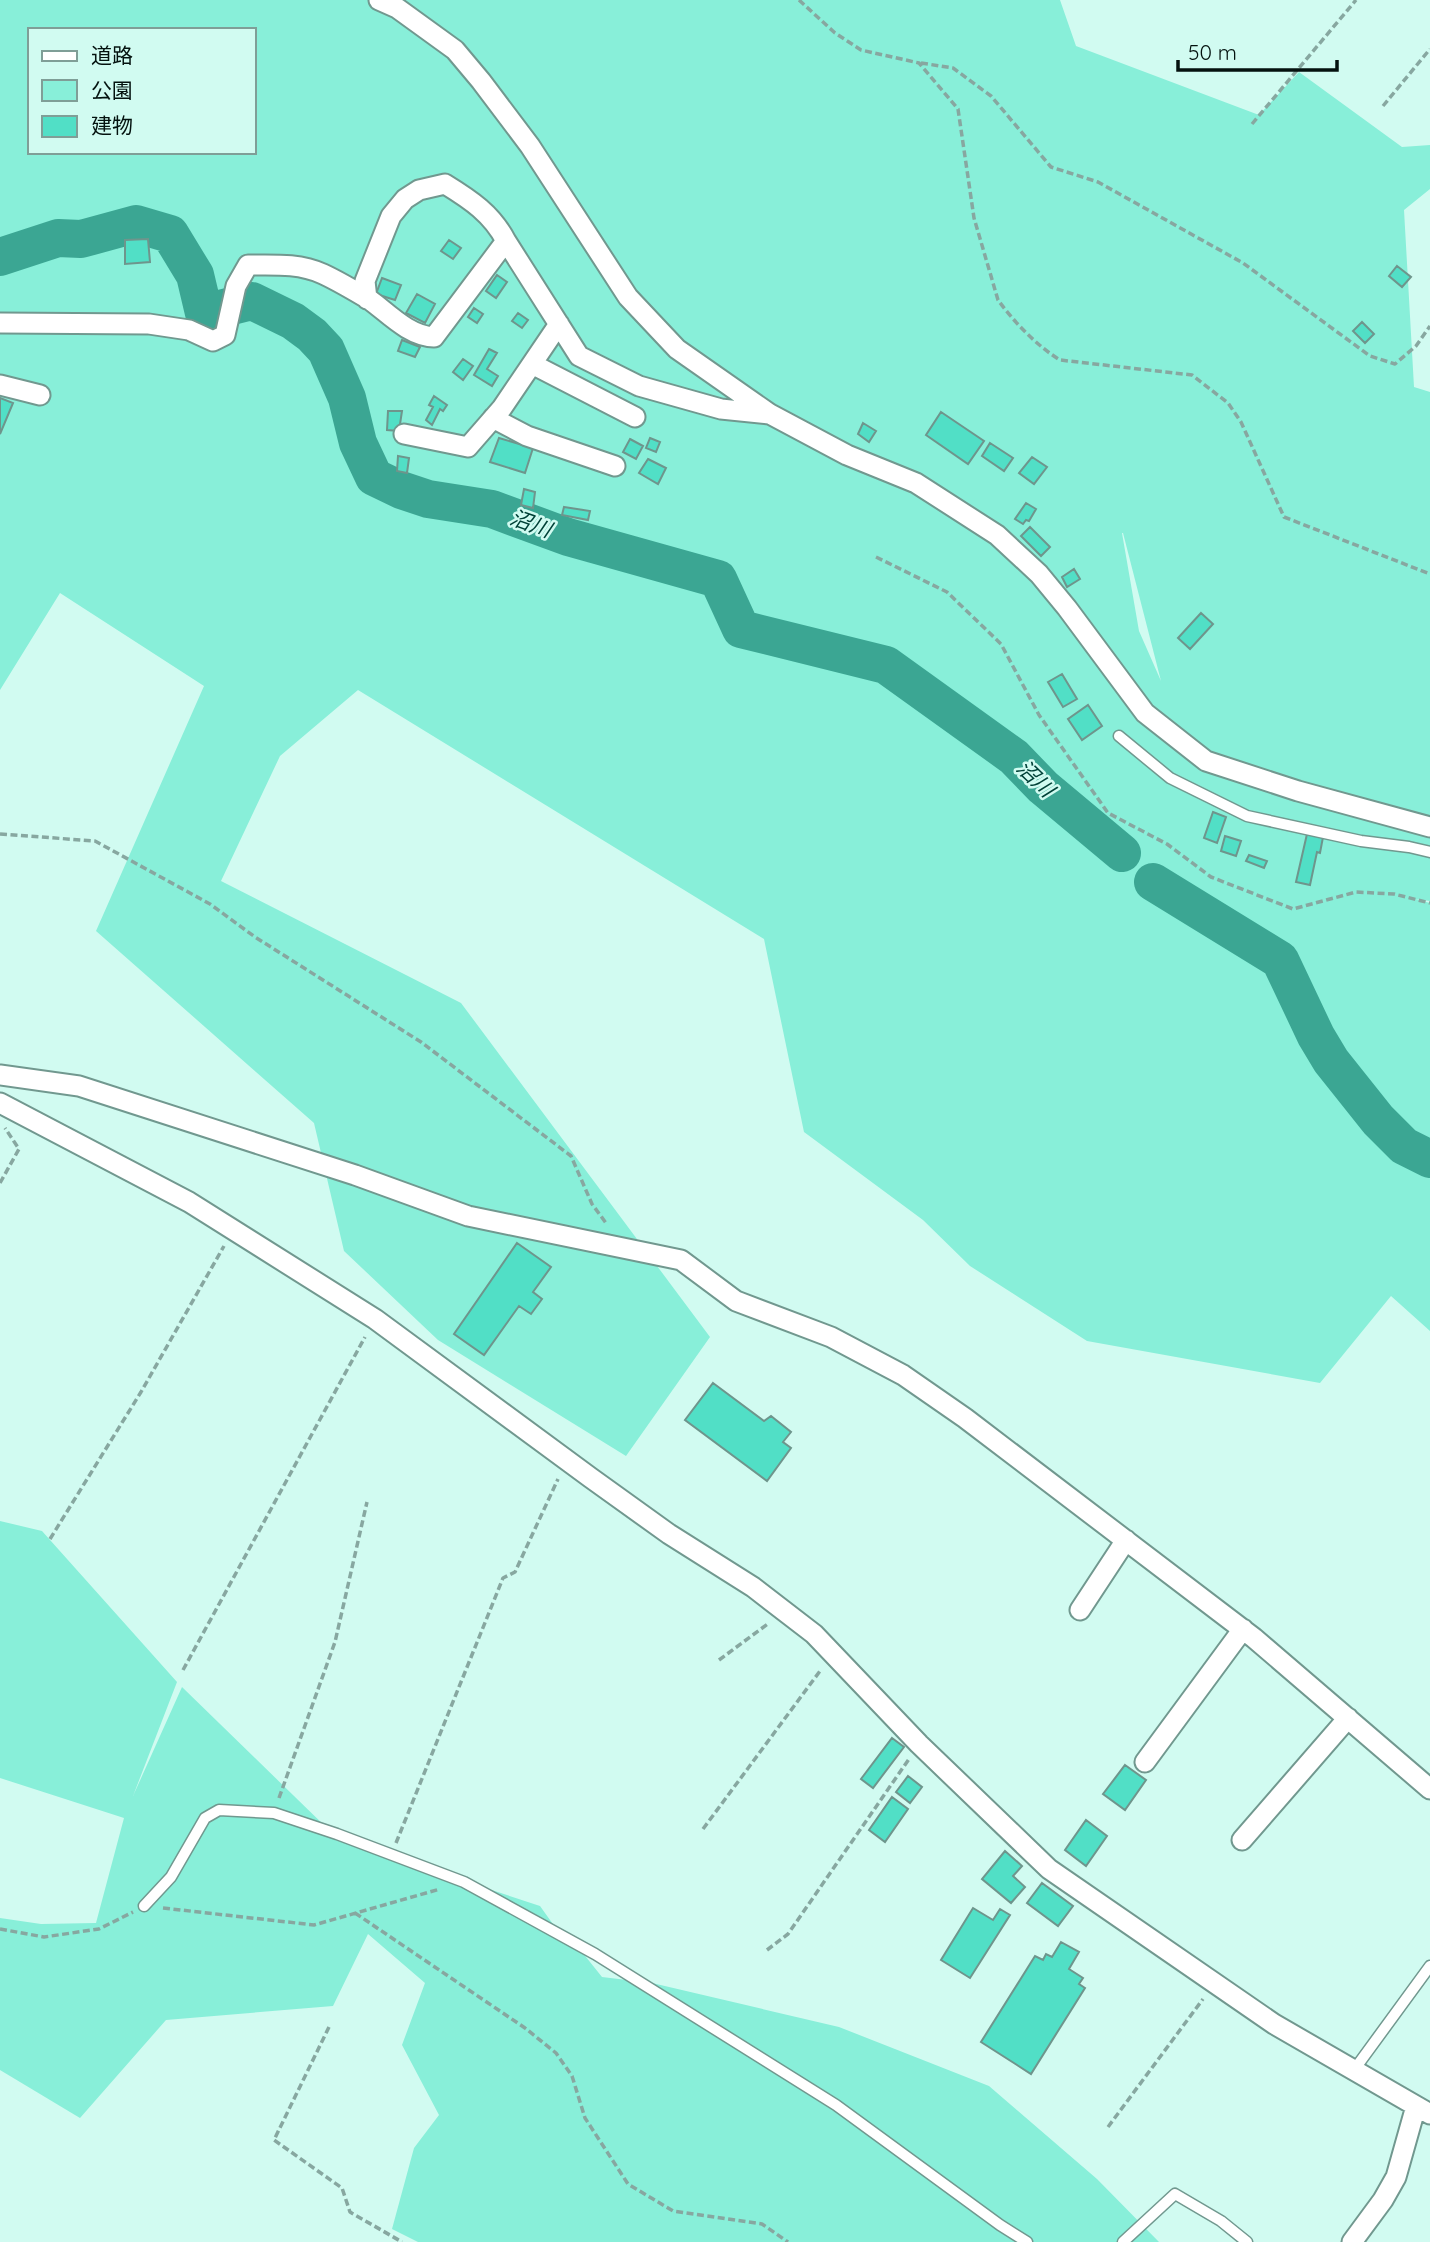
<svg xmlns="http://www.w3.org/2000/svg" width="1430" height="2242" font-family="Quicksand,'Noto Sans JP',sans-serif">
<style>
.green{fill:#88efd9;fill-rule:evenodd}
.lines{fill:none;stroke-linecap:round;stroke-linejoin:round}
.river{stroke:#3ba693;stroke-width:38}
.building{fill:#51dfc6;stroke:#6e958c;stroke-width:2}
.service-casing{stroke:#71988f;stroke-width:13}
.minor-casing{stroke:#71988f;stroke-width:23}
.path{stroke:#87a7a0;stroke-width:3.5;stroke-dasharray:7 3.5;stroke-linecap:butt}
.service{stroke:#fff;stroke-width:10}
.minor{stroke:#fff;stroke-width:19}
.labels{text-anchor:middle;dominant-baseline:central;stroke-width:5;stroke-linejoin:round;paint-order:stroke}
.water-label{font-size:21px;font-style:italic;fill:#004137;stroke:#d1fbf1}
</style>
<rect width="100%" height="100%" fill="#d1fbf1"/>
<!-- green -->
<path class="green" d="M0,0h1060l16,46 183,69 40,-43 103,75 28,-2v44l-26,21 10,177 16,5v509l-15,-2 15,4v428l-39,-35 -71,87 -233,-42 -117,-75 -47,-46 -119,-88 -40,-193 -406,-249 -78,66 -59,125 240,122 249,334 -84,119 -188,-116 -94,-89 -30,-128 -218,-192 108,-245 -144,-93 -60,97zM30,30h224v122h-224zM1122,533h1l38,148 -22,-50z
M0,1521l42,10 135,151 -44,114 49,-109 149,145 124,46 85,28 20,28 14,8 28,35 50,6 187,44 150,59 108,93 62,63h-741l-26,-13 22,-81 25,-33 -37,-70 23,-62 -57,-49 -35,72 -167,14 -86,98 -80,-48v-152l41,6 55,-1 28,-105 -124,-40z"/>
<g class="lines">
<!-- river -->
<path class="river" d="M0,257l58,-19 23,1 55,-15 34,10 25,41 9,38 48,-12 41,20 19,14 14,15 21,48 11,45 16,34 27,13 27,9 64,10 76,28 150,42 23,50 145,36 128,92 29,30 79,66
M1153,882l127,78 36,76 15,25 47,59 26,26 26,13"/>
</g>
<!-- building -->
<path class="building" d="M148,239l2,23 -25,2v-24z
M449,240l12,8 -8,11 -12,-8z
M1397,266l14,11 -9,10 -13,-11z
M497,275l10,7 -11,16 -10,-7z
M382,278l19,7 -6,15 -19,-6z
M417,294l18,10 -10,19 -19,-10z
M474,308l9,6 -6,9 -9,-6z
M518,313l10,7 -6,8 -10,-7z
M1362,322l12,12 -9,9 -12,-12z
M402,340l18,7 -5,10 -17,-6z
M489,349l8,4 -10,16 11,7 -6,10 -18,-11z
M463,359l10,7 -10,14 -10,-8z
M434,396l13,9 -4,6 -3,-2 -8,16 -6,-5 7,-13 -4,-2z
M0,398l13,5 -13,31z
M388,411h14l-3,20 -12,-1z
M941,412l43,29 -16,23 -42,-29z
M863,423l13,8 -7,11 -11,-8z
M499,438l34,10 -8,25 -35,-11z
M650,438l10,4 -4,10 -10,-4z
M630,439l13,7 -7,13 -13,-7z
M990,443l23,15 -9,13 -22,-15z
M398,456l11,2 -2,15 -10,-2z
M1032,457l15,10 -13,17 -15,-11z
M648,459l18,9 -8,16 -19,-11z
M524,489l11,3 -2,16 -12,-3z
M1026,503l10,6 -7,12 -3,-1 -3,4 -8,-5z
M564,507l26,4 -2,9 -26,-5z
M1030,527l20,20 -9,9 -20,-20z
M1074,569l6,10 -13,8 -5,-10z
M1201,613l12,11 -23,25 -12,-11z
M1062,674l15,25 -14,8 -15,-25z
M1088,705l14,21 -20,14 -14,-21z
M1213,812l13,5 -9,26 -13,-5z
M1307,834l16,3 -3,16 -3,-1 -7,33 -14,-3z
M1225,836l16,5 -5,15 -15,-5z
M1249,855l18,6 -3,7 -18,-7z
M517,1243l34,24 -18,25 9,7 -11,15 -12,-8 -35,49 -30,-21z
M713,1383l51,38 7,-5 20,16 -8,10 8,6 -24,33 -82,-61z
M892,1738l12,9 -31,41 -12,-9z
M1125,1765l21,15 -21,30 -22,-16z
M908,1776l14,11 -12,16 -14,-11z
M892,1797l16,12 -23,33 -16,-12z
M1086,1820l21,16 -21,30 -21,-16z
M1005,1851l17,15 -9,10 12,11 -14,16 -29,-24z
M1042,1883l31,23 -15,20 -31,-23z
M973,1908l20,12 7,-11 10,6 -40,63 -29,-18z
M1061,1942l18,10 -10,17 14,9 -4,6 6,4 -54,86 -50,-32 54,-86 8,4 3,-6 6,3z"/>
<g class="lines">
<defs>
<path id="service" d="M1119,736l51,42 77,38 114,25 48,6 21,5
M144,1906l27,-29 34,-59 14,-8 55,3 63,21 127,48 131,72 241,151 164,120 27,17
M1354,2070l76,-104
M1123,2242l52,-48 46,27 26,21"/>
<path id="minor" d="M379,0l18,8 58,42 26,31 49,65 98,151 49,52 93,65 77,41 69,28 81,52 42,39 28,34 78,105 61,48 92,30 132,36
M367,299l-2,-18 26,-65 14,-17 14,-9 26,-6c26,16 47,30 61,57
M0,323l149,1 40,6 24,11 12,-6 11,-49 12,-21c25,0 51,-2 75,9 15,7 32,17 47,26 19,14 39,36 64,37l72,-96 73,115 60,30 82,23 48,5
M532,364l103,53
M0,385l40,10
M493,418l34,18 88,30
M404,434l64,13 34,-39 57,-84
M0,1075l79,11 276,89 113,41 213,44 55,41 95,36 72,38 62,43 289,220 176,151
M0,1103l189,99 186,117 216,159 78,56 84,53 61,47 105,110 130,125 225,155 156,90
M1080,1610l46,-70
M1145,1762l98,-133
M1242,1840l106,-122
M1352,2242l31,-42 13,-23 20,-71"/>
</defs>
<!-- service casing -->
<use href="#service" class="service-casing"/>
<!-- minor casing -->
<use href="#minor" class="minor-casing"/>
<!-- path -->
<path class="path" d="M799,0l36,33 26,17 58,13 39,46 16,109 24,82c16,22 39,46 62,60l132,15 36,28 13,19 43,95 146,57
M921,63l32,5 38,28 60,71 47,15 145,81 127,93 25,8 21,-18 14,-20
M1383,106l47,-57
M1252,124l104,-124
M876,557l71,35 54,52 38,71 69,98 59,31 44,33 82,32 63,-17 38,2 36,9
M0,834l95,7 115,63 45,33 166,105 150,114 21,48 14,19
M0,1183l19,-34 -14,-21
M50,1539l91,-147 83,-146
M719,1660l50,-37
M183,1670l182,-333
M279,1798l56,-156 32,-140
M703,1829l117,-158
M396,1843l107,-265 12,-6 43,-93
M163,1908l151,17 126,-36
M355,1913l170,115 31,25 16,23 13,42 43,66 45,27 89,13 26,18
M0,1929l44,8 55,-8 34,-17
M767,1950l21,-16 121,-175
M329,2027l-55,113 68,48 8,24 52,30
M1108,2127l95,-128"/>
<!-- service -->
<use href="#service" class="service"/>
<!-- minor -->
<use href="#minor" class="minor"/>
</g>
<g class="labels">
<!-- water labels -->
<g class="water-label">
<text transform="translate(531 523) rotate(20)">沼川</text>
<text transform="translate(1036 778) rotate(44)">沼川</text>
</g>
</g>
<!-- legend -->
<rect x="28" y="28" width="228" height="126" fill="#d1fbf1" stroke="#7f9e97" stroke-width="2"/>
<rect x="42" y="51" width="35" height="10" fill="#ffffff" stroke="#7f9e97" stroke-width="2"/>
<text x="91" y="63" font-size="21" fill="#04120f">道路</text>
<rect x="42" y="80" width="35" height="21" fill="#88efd9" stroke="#7f9e97" stroke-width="2"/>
<text x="91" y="98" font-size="21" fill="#04120f">公園</text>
<rect x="42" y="116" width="35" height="21" fill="#51dfc6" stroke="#7f9e97" stroke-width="2"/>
<text x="91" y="133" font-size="21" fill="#04120f">建物</text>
<!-- scale -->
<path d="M1178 60v10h159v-10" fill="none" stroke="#04120f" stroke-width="3.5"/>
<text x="1188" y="60" font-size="21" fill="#04120f" stroke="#d1fbf1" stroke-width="5" paint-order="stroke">50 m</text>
</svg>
